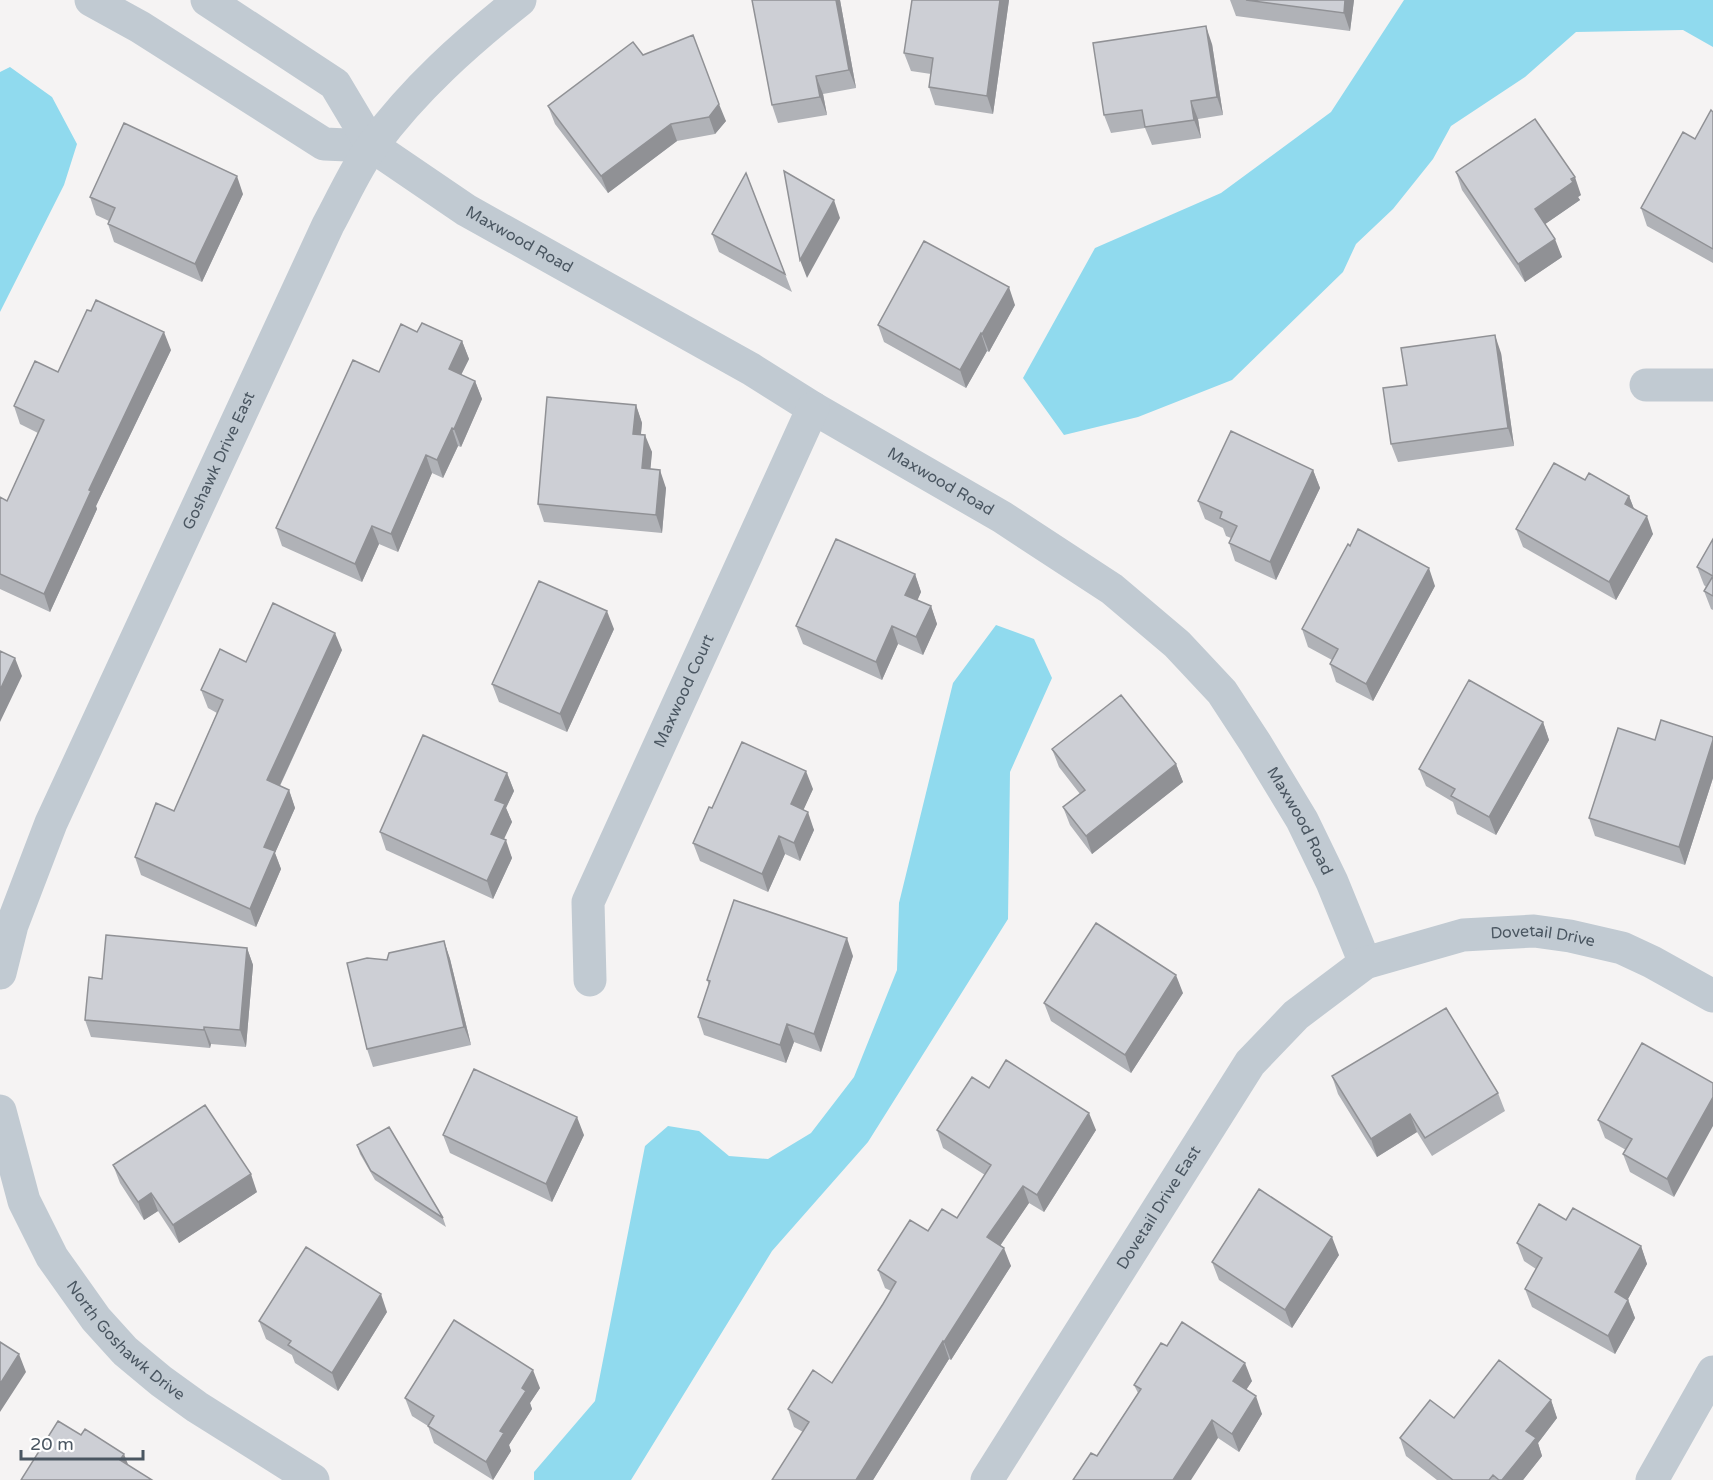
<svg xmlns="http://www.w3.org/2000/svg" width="1713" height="1480" font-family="'Varela Round',sans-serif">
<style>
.water{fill:#90daee}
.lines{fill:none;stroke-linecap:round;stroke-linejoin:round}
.street{stroke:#c1cad2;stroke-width:33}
.wall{fill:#b0b2b7}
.shaded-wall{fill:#909195}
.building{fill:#cdcfd5;stroke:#909195;stroke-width:1.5}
.labels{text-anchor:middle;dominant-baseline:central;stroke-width:5;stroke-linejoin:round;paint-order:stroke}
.street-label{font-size:16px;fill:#4a5661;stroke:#fff}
</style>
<rect width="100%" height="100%" fill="#f5f3f3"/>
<!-- water -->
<path class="water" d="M1404,0h309v47l-30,-17 -107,2 -51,45 -74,49 -18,33 -40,50 -37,35 -13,28 -111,108 -94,37 -74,18 -41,-57 72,-130 126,-55 110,-81z
M10,67l42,30 25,47 -13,41 -64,127v-240z
M996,625l38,14 18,39 -42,94 -2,147 -140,223 -96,109 -141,229h-97v-8l61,-71 50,-255 23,-20 31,5 30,25 39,3 43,-26 43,-56 43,-107 2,-67 54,-220z"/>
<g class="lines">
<!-- street -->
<g class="street">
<path d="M91,0l49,27 184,117 48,2"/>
<path id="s1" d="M207,0l128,84 37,62 94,64 285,159 62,39 189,109 110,72 65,55 45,48 34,52 46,76 30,62 33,81"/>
<path d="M1646,385h67"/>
<path id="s2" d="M0,973l12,-48 39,-102 277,-598c14,-25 28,-58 45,-80 41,-56 93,-102 147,-145"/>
<path id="s3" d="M590,980l-2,-78 225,-494"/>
<path id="s4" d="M0,1111l24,90 28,56 44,62 29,32 36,30 36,26 116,73"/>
<path id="s5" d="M987,1480l263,-417 46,-48 69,-52 98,-28 71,-4 36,5 52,12 30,14 61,34"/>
<path d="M1652,1480l61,-108"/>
</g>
</g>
<!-- wall -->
<path class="wall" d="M752,0h88l16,88 -33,6 4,21 -49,8 -6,-18z
M1009,0l-16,114 -58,-9 -6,-18 2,-13 -20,-3 -7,-18z
M1230,0h124l-4,31 -114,-15z
M1212,44l11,71 -25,4 3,19 -49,7 -7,-17 -34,5 -7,-18z
M643,55l83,66 -11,13 -38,7 -69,52 -53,-69 -7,-18z
M1713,112v151l-66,-37 -6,-18 54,-69z
M1456,172l125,23 -3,2 2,3 -35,24 17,33 -37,25 -63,-92z
M746,173l46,119 -73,-40 -7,-18z
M243,194l-41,88 -88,-40 -6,-18 1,-3 -13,-6 -6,-18z
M1015,305l-26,47 -2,-1 -21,37 -82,-46 -6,-17z
M417,332l45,9 7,18 -8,16 14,6 7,18 -21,48 -3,-1 -15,32 -11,-5 -34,79 -19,-8 -17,38 -80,-36 -6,-18 103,-156z
M171,350l-75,156 1,3 -47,103 -50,-23v-92l7,4 31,-68 -18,-9 -6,-18 44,-34z
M1501,353l13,93 -116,16 -7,-18 16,-59z
M636,405l6,18 -1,11 11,18 -2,17 16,19 -4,45 -118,-11 -6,-18z
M1313,470l7,18 -44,92 -41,-19 -6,-18 2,-5 -5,-2 -3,-8 -18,-9 -7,-18z
M1585,480l44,16 5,13 19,25 -37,66 -93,-53 -7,-18z
M1713,539v71l-2,-1 -7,-18 2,-4 -2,-2 -7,-18z
M915,574l6,18 -4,8 14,6 6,18 -14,31 -25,-11 -16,36 -79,-36 -7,-18z
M1435,586l-62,115 -37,-19 -6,-18 2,-4 -24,-13 -6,-18z
M614,629l-47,103 -68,-30 -7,-18z
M342,650l-62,136 9,4 6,18 -20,45 6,16 -25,58 -115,-52 -6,-18 39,-46 43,-98 -9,-5 -7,-18 45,-28z
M1543,722l6,18 -53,95 -39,-21 -4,-12 -27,-16 -7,-17z
M1713,737v41l-28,87 -90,-29 -6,-18 66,-78z
M1052,749l124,15 7,18 -91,72 -22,-29 -7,-18 17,-13 -21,-27z
M507,773l7,18 -8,17 6,14 -9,17 9,19 -19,41 -107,-49 -6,-18z
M813,789l-10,21 11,20 -14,31 -15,-7 -17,38 -68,-31 -7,-18z
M444,941l6,18 21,86 -98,22 -6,-18 20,-89z
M247,948l6,17 -7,82 -35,-3 -1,4 -119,-11 -6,-17 17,-41z
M853,956l-32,96 -27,-10 -8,21 -82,-28 -6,-18 11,-32 -2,-5z
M1183,993l-52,80 -80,-52 -7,-18z
M1642,1043l32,154 -44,-25 -7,-18 3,-4 -21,-12 -7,-18z
M1332,1076l166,17 7,18 -73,45 -15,-24 -40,25 -39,-63z
M989,1088l107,42 -52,82 -15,-9 -29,42 11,21 -60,94 -2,-1 -76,121h-101l31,-48 -9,-5 -6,-18 44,-26 59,-92 -6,-3 -7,-18 50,-39 29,-13 28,-43 -42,-27 -6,-18z
M443,1135h141l-32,67 -102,-49z
M357,1145l86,73 3,9 -71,-47 -15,-26z
M113,1165l144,27 -78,51 -21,-32 -14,9 -24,-37z
M1566,1220l75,26 6,18 -19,35 7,19 -20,36 -83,-47 -7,-18 11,-20 -12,-8 -7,-18z
M1339,1255l-47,73 -73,-48 -7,-18z
M387,1312l-49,79 -43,-28 -3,-8 -26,-16 -7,-18z
M1167,1346l85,35 -6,9 16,24 -23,38 -21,-14 -121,18 41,-63 -4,-8z
M540,1388l-10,15 2,6 -23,36 2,6 -18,29 -59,-37 -6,-17 -16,-10 -7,-18z
M1551,1400l6,18 -19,25 4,13 -19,24h-86l-31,-24 -6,-18 54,-20z"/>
<!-- shaded-wall -->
<path class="shaded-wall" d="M836,0h4l16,88 -7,-18z
M1000,0h9l-16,114 -6,-18z
M1345,0h9l-4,31 -6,-18z
M1206,26l6,18 11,71 -6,-18z
M816,76l7,18 4,21 -7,-18z
M1191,101l7,18 3,19 -7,-18z
M719,104l7,17 -11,13 -6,-17z
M671,124l6,17 -69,52 -7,-17z
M237,176l6,18 -41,88 -7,-18z
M1575,177l6,18 -3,2 2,3 -39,27 -6,-18z
M834,200l6,18 -33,60 -7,-18z
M1555,239l7,18 -37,25 -7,-18z
M1009,287l6,18 -26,47 -7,-18z
M164,332l7,18 -75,156 1,3 -47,103 -6,-18 45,-104z
M981,333l6,18 -21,37 -6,-18z
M1495,335l6,18 13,93 -6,-18z
M462,341l7,18 -14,28 -6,-18z
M475,381l7,18 -21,48 -7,-18z
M636,405l6,18 -3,29 -6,-18z
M452,428l6,18 -15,32 -6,-18z
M645,435l7,17 -3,34 -7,-18z
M426,455l6,18 -34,79 -7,-18z
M660,470l6,18 -4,45 -6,-18z
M1313,470l7,18 -44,92 -6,-18z
M1629,496l7,18 -11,-10z
M1647,516l6,18 -37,66 -7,-18z
M372,526l7,18 -17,38 -7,-18z
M1429,568l6,18 -62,115 -7,-17z
M915,574l6,18 -9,21 -7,-18z
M931,606l6,18 -14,31 -7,-18z
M607,611l7,18 -47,103 -7,-18z
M892,626l6,18 -16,36 -6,-18z
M335,633l7,17 -68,148 -7,-18z
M15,658l7,18 -22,46v-32z
M1543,722l6,18 -53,95 -7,-18z
M1713,740v38l-28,87 -6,-18z
M1176,764l7,18 -91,72 -6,-18z
M806,771l7,18 -15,33 -7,-18z
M507,773l7,18 -8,17 6,14 -14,30 -7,-18 4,-34z
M289,790l6,18 -20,45 6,16 -25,58 -6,-18 14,-62z
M808,812l6,18 -14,31 -6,-18z
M779,836l6,18 -17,38 -6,-18z
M506,840l6,18 -19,41 -6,-18z
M847,938l6,18 -32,96 -7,-18z
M444,941l6,18 21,86 -7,-18z
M247,948l6,17 -7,82 -6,-17z
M1176,975l7,18 -52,80 -6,-18z
M787,1024l7,18 -8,21 -6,-18z
M204,1027l7,17 -1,4 -6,-18z
M1713,1097v29l-39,71 -7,-18z
M1089,1113l7,17 -52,82 -7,-17z
M1410,1114l7,18 -40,25 -6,-18z
M577,1117l7,18 -32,67 -6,-18z
M251,1174l6,18 -78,51 -6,-18z
M1023,1186l6,17 -35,52 -7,-18z
M151,1193l7,18 -14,9 -6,-18z
M1332,1237l7,18 -47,73 -7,-18z
M1641,1246l6,18 -25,46 -7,-18z
M1004,1248l7,18 -60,94 -7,-18z
M381,1294l6,18 -49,79 -6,-18z
M1628,1300l7,18 -20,36 -7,-18z
M943,1341l6,18 -76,121h-17z
M19,1354l7,18 -26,40v-28z
M1245,1363l7,18 -12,18 -7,-18z
M533,1370l7,18 -10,15 2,6 -23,36 2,6 -18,29 -7,-18 14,-31 22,-43z
M1256,1396l6,18 -23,38 -7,-18z
M1551,1400l6,18 -19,25 4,13 -19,24h-21l24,-49z
M1212,1420l6,18 -27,42h-18z
M124,1454l7,18 -11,-12z"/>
<!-- building -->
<path class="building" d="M752,0h84l13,70 -33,6 4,21 -48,8z
M912,0h88l-13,96 -58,-9 4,-29 -29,-5z
M1246,0h99l-1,13z
M1206,26l11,71 -26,4 3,19 -49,7 -3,-17 -38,5 -11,-72z
M693,35l26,69 -10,13 -38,7 -70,52 -53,-70 85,-64 10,13z
M1711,110l2,2v137l-72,-41 42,-76 12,7z
M1535,119l40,58 -4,2 2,3 -38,27 20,30 -37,25 -62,-92z
M124,123l113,53 -42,88 -87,-40 7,-16 -25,-11z
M784,171l50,29 -34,60z
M746,173l39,101 -73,-40z
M924,241l85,46 -27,47 -1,-1 -21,37 -82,-45z
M96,300l68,32 -75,158 2,1 -47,103 -44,-20v-77l7,4 37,-81 -30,-14 21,-45 23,11 29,-62 4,1z
M422,323l40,18 -13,28 26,12 -21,48 -2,-1 -15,32 -11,-5 -35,79 -19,-8 -17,38 -79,-36 77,-168 26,12 22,-48 16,8z
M1495,335l13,93 -117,16 -8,-56 24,-3 -6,-37z
M547,397l89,8 -3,29 12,1 -3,33 18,2 -4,45 -118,-11z
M1231,431l82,39 -43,92 -41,-19 8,-17 -17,-8 2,-6 -24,-11z
M1554,463l31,17 4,-7 40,23 -4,8 22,12 -38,66 -93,-53z
M1358,529l71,39 -63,116 -36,-20 8,-15 -36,-20 46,-85 2,2z
M836,539l79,35 -10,21 26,11 -15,31 -24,-11 -16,36 -80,-36z
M1713,539v57l-9,-5 9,-15 -16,-9z
M539,581l68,30 -47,103 -68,-30z
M273,603l62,30 -68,147 22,10 -25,57 11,4 -25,58 -115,-52 21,-54 18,8 49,-111 -22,-10 19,-41 26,13z
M0,651l15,7 -15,32z
M1469,680l74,42 -54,95 -38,-21 4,-7 -36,-20z
M1121,695l55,69 -90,72 -23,-29 22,-17 -33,-41z
M1661,720l52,17v3l-34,107 -90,-29 29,-90 37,12z
M423,735l84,38 -12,27 10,4 -14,30 15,6 -19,41 -107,-49z
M742,742l64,29 -15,33 17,8 -14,31 -15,-7 -17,38 -69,-31 16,-36 3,1z
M734,900l113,38 -33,96 -27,-10 -7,21 -82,-28 12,-36 -3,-1z
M1096,923l80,52 -51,80 -81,-52z
M106,935l141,13 -7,82 -36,-3v3l-119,-10 4,-43 13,2z
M444,941l20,86 -97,22 -20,-86 20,-5 20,2 2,-7z
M1446,1008l52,85 -73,45 -15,-24 -39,25 -39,-63z
M1642,1043l71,40v14l-46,82 -44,-25 9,-15 -34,-19z
M1006,1060l83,53 -52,82 -14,-9 -36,51 17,11 -60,94 -1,-1 -87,139h-84l37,-58 -21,-13 25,-39 19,13 51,-79 13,-22 -18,-12 32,-50 18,11 14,-22 15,9 34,-53 -54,-35 35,-53 17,11z
M474,1069l103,48 -31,67 -103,-49z
M205,1105l46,69 -78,51 -22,-32 -13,9 -25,-37z
M389,1127l54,91 -72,-47 -14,-26z
M1259,1189l73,48 -47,73 -73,-48z
M1539,1204l27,16 7,-12 68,38 -26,46 13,8 -20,36 -83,-47 17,-31 -25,-15z
M306,1247l75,47 -49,79 -44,-28 3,-4 -32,-20z
M454,1320l79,50 -11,18 4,3 -26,40 4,2 -18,29 -58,-36 6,-10 -29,-18z
M1182,1322l63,41 -12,18 23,15 -24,38 -20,-14 -39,60h-100l18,-27 6,3 44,-67 -7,-4 27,-42 6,3z
M0,1342l19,12 -19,30z
M1499,1360l52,40 -25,31 10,7 -34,42h-3l-6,-5 -4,5h-36l-53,-42 30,-38 24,18z
M58,1421l23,14 4,-6 39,25 -4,6 32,20h-131z"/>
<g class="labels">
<!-- street labels -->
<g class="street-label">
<text stroke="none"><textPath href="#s1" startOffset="400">Maxwood Road</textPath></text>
<text stroke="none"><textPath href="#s2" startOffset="558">Goshawk Drive East</textPath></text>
<text stroke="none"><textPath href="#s1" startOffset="886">Maxwood Road</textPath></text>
<text stroke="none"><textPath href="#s3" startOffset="310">Maxwood Court</textPath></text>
<text stroke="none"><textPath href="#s1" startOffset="1390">Maxwood Road</textPath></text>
<text stroke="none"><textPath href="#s5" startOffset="828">Dovetail Drive</textPath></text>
<text stroke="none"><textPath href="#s5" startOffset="322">Dovetail Drive East</textPath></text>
<text stroke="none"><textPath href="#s4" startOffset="268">North Goshawk Drive</textPath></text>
</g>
</g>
<!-- scale -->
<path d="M21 1450v9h122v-9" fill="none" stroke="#4a5661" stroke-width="3"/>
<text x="30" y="1450" font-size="18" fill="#4a5661" stroke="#ffffff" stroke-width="4.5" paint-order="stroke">20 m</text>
</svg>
